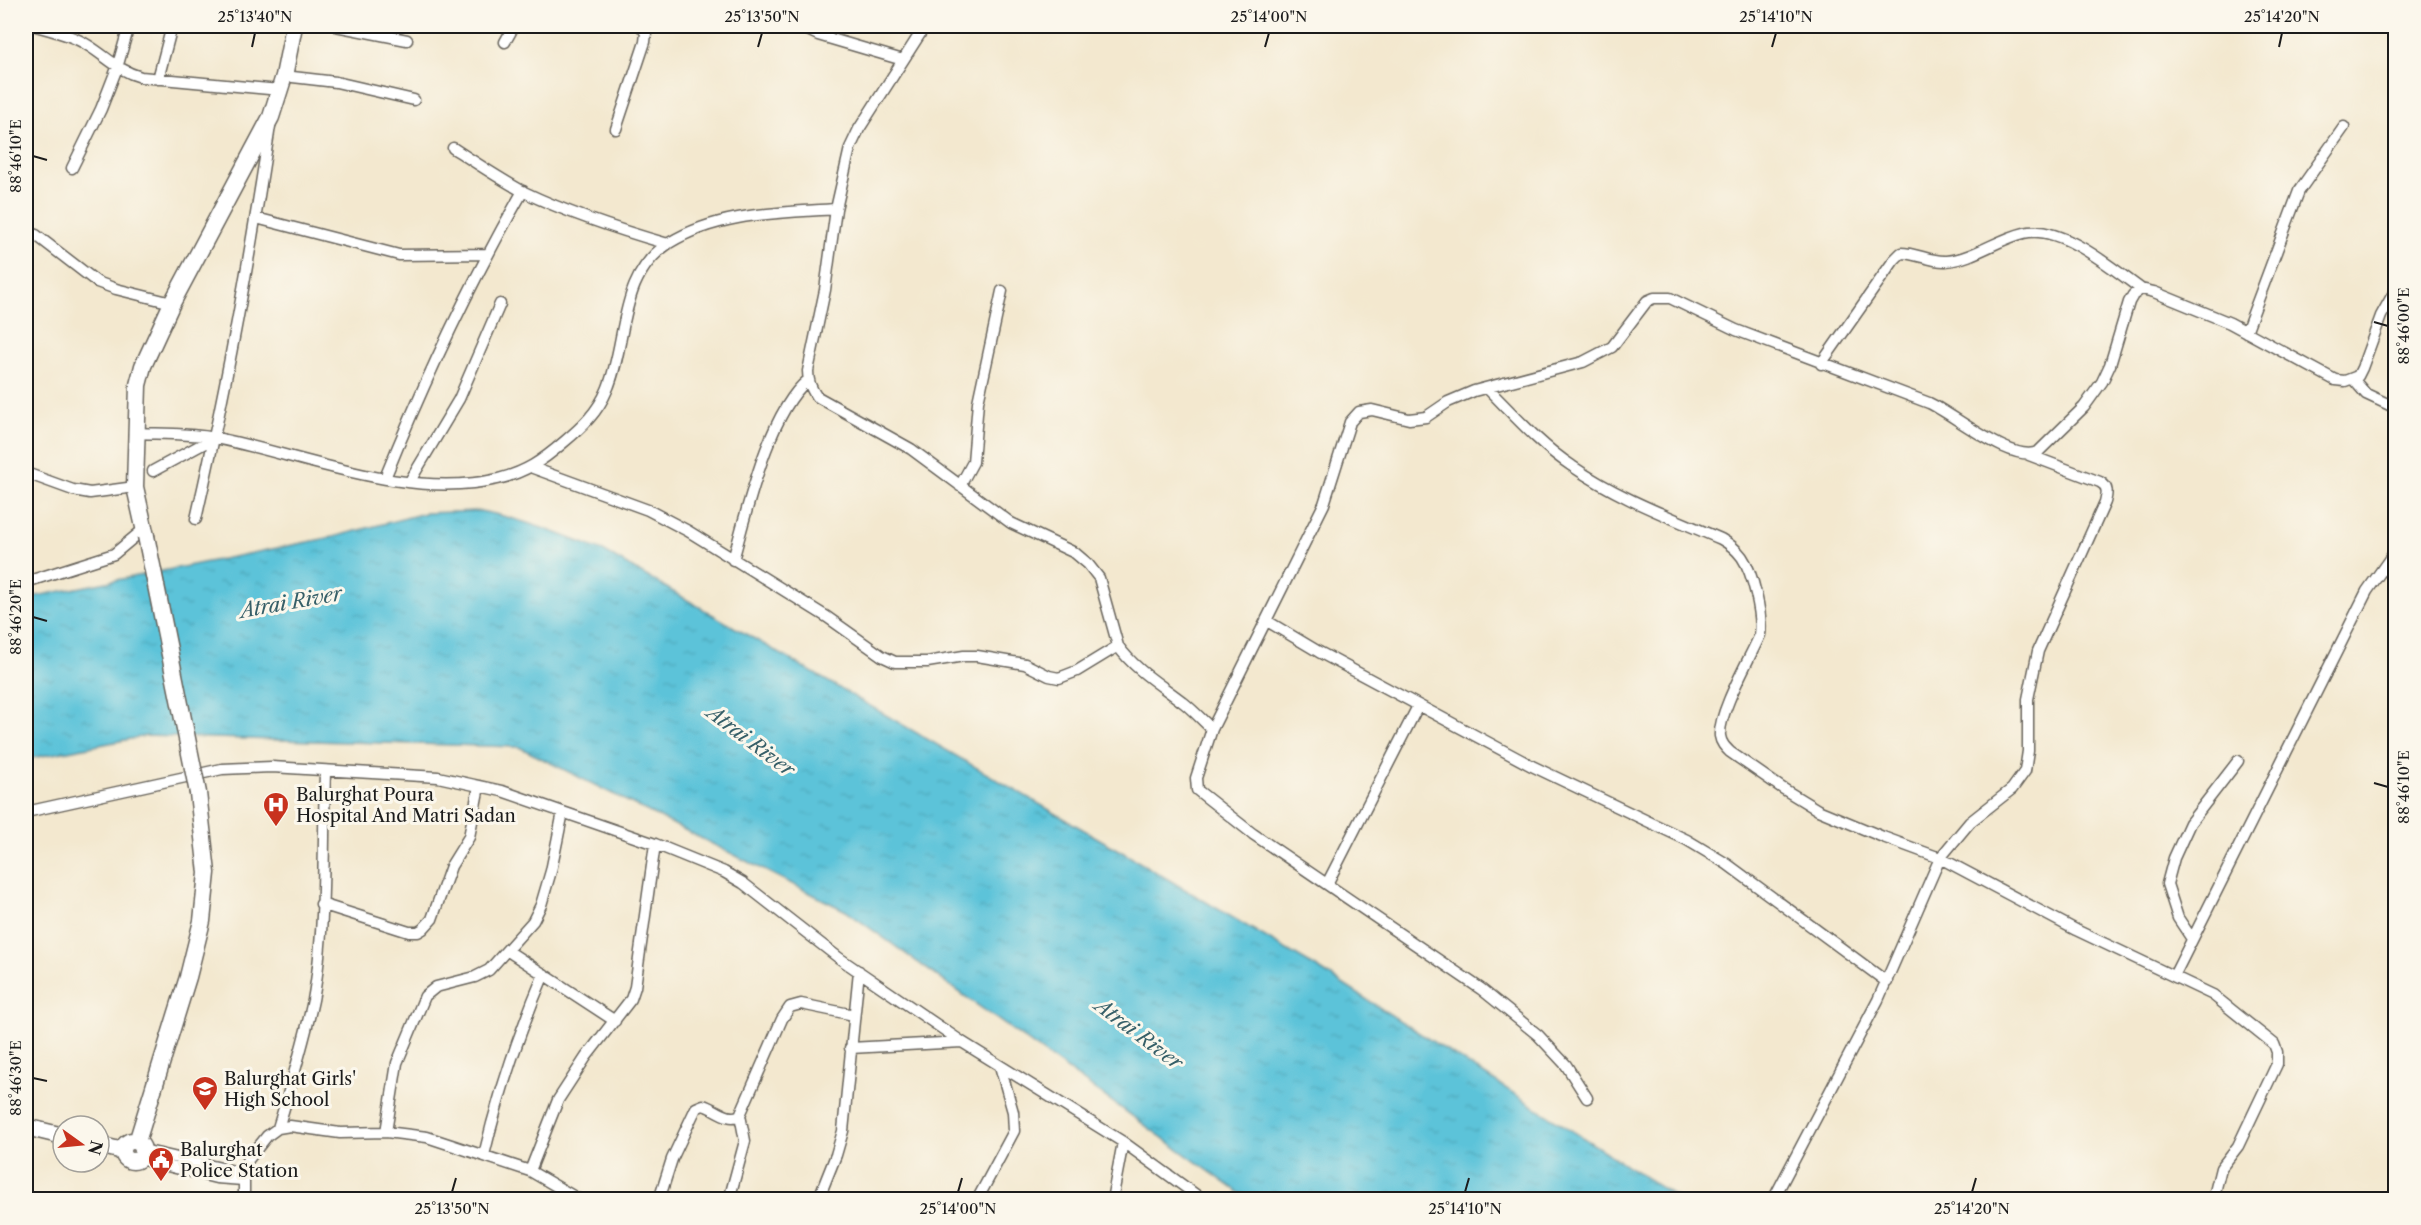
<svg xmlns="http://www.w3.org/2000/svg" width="2421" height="1225" font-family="'Libre Caslon Text',serif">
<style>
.water{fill:url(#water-ripples);stroke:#3c707a;stroke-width:1.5}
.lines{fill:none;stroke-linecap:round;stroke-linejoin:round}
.minor-casing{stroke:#67635b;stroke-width:13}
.primary-casing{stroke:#67635b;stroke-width:19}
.minor{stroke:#fff;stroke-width:10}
.primary{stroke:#fff;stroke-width:16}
.primary-bridge-casing{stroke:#67635b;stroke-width:19;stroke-linecap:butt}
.primary-bridge{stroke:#fff;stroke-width:16}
.ticks{fill:none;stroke:#1c1c1c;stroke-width:2}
.labels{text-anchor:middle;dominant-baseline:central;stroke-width:6;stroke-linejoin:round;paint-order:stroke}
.poi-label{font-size:18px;fill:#1c1c1c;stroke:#fbf7ec;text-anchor:start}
.water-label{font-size:20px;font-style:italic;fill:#365f68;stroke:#fbf7ec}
.neatline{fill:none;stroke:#1c1c1c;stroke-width:2}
.ticks-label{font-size:15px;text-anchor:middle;fill:#1c1c1c}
</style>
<defs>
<pattern id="water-ripples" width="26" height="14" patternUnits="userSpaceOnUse" patternTransform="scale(1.5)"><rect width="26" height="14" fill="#5cc3d9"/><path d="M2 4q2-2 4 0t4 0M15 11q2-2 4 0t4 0" fill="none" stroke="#4fa7ba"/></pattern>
</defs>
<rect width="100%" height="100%" fill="#fbf7ec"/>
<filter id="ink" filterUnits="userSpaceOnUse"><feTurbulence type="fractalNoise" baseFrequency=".0167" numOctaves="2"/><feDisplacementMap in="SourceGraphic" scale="12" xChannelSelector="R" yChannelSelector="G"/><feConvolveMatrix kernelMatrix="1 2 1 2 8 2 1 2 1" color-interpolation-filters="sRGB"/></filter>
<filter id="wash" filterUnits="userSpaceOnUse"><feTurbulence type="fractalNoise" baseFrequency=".008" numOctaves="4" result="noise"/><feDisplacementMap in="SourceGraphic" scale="24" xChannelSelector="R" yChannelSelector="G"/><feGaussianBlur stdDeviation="1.35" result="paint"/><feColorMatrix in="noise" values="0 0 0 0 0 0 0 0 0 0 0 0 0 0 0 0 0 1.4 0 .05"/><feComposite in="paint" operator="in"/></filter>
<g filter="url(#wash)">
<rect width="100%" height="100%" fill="#f3e8cf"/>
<!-- water -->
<path class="water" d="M480,511c43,8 82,24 123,40l524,304 192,114 360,230h-431l-402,-288 -327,-164 -373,-11 -120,23v-161l307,-61 92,-24z"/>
</g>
<g filter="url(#ink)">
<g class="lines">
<defs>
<path id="minor" d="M36,26c18,5 38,10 53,20 19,12 30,25 52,31l139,13
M336,26l71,14
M799,26l19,9 85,25
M925,26l-66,103 -9,19 -14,61 -11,81 -17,81c0,11 3,17 8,25l95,53 100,74 64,30 13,11 11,14 19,68c17,24 43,39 66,57 10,8 19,18 28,26
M505,42l9,-16
M284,76l52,6 78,18
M158,79l14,-53
M616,129l29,-87 1,-9 -5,-7
M453,148c23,15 47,31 71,44 46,22 95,38 144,52
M72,168l29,-59 16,-41 12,-42
M256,218l143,37 88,-1
M26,232l10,3 61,47 19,7 56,14
M2246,332l53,-141 45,-64
M1821,364l73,-104 7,-7c15,0 30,9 45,8 27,-2 52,-22 78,-28 37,-9 89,36 117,56
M2353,379l13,15 30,14
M1487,388c27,27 53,57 85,78 46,32 98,51 149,73 9,5 15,10 21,18 11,16 21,59 18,78 -10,23 -42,78 -40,101 1,7 5,11 10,16l52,36 36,22 65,27 57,21 136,72 137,65 61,49 3,8v12l-39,82 -17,22 -8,32
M135,433c26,1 55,0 81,5 89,18 190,62 282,41 28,-7 44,-18 66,-37 18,-15 34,-30 43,-52 21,-48 10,-113 62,-147 50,-31 111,-30 167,-34
M533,468l115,42 40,21 139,86 55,39 13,6h32l37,-6h13l48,8 24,12 10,2 18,-7 41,-25
M153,471l61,-33
M26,473l47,17 17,3 45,-6
M385,478c41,-101 84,-193 138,-287
M410,481l49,-82 41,-95
M960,486l13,-24 5,-60 24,-111
M196,519c30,-130 54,-261 74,-393
M733,560c14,-50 36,-148 75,-180
M26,582l88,-28 30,-25
M1267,621l52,31 213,114 155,74 40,24 160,118
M26,812l196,-43 50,-2 166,10 64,14 153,53 69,28 19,11 96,75 123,84 161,100 80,58
M1327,884l91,-178
M321,904l88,28h9l5,-3 9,-10 19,-53 18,-29 10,-51
M2192,939l-14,-21 -11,-34 7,-26 16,-35 48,-62
M508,951l107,70
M2174,976l193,-385 29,-41
M850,1048l112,-6
M1587,1098l-21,-33 -28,-30 -57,-46 -228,-155 -56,-44 -1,-12 16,-49 112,-225 26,-82 9,-10 13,-2 37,9 17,-2 22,-15 26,-11 109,-29 29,-15 35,-46 7,-3h16l66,32 193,73c23,10 86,63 110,48l45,-44 18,-25 8,-17 19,-63 4,-7 8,-6 13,3 76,31 105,57 10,1 13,-5 4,-8 19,-52 15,-27
M278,1128c13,-43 26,-85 35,-128 13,-70 10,-157 12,-228
M386,1132l11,-69 28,-67 11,-9 39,-10 14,-7 44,-49 8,-16 10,-34 12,-59
M143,1150l100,23
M484,1155c15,-63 35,-122 60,-181
M139,1159l77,19 27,2
M530,1171l28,-71 28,-43 45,-58 4,-12 20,-143
M244,1200v-35l23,-29 11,-8 12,-2 50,7 46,-1 41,5 103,34 50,29
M659,1200l13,-41 24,-51 7,-3c12,3 25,17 37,10l42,-96 8,-12 11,-3 53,11
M729,1200l16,-59 -5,-26
M818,1200l18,-45 7,-24 16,-160
M977,1200l37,-69 -1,-19 -13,-46
M1112,1200l11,-58
M1773,1200l105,-200 62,-142 30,-36 42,-33 13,-18 3,-20v-52l10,-48 67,-149c2,-8 4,-15 -5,-20l-71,-27"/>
<path id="primary" d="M146,536l-11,-49 3,-102 5,-19 29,-63 99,-186 13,-41 10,-50
M26,1127l37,9
M123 1151a10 10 0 1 1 20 0a10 10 0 1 1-20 0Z
M137,1142l51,-165 14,-56 5,-48 -9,-80
M99,1145l24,6"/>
</defs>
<!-- minor casing -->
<use href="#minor" class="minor-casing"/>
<!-- primary casing -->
<use href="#primary" class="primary-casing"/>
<!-- minor -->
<use href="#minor" class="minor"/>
<!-- primary -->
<use href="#primary" class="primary"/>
<defs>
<path id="primary-bridge" d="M146,536l52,257"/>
</defs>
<!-- primary-bridge casing -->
<use href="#primary-bridge" class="primary-bridge-casing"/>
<!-- primary-bridge -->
<use href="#primary-bridge" class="primary-bridge"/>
</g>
</g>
<!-- ticks -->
<path class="ticks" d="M252,47l3,-14M758,47l4,-14M1265,47l4,-14M1772,47l4,-14M2279,47l3,-14M33,156l14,4M2374,322l14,4M33,617l14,4M2374,783l14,4M33,1078l14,3M452,1192l4,-14M958,1192l4,-14M1465,1192l4,-14M1972,1192l4,-14"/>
<!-- icons -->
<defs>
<symbol id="hospital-pin" viewBox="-11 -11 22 30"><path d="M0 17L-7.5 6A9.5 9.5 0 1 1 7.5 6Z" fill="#c8321e" stroke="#fbf7ec"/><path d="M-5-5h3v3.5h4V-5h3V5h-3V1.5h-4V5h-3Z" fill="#fff"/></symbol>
<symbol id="school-pin" viewBox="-11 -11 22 30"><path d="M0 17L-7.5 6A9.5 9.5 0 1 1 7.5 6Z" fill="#c8321e" stroke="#fbf7ec"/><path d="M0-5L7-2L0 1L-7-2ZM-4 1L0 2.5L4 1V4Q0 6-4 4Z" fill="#fff"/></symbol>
<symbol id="civic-pin" viewBox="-11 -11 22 30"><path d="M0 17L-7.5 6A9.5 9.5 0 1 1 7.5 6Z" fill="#c8321e" stroke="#fbf7ec"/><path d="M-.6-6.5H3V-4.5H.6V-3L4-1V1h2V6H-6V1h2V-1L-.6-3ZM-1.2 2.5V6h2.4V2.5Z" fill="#fff"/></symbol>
</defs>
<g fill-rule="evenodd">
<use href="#hospital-pin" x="261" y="790" width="30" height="40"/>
<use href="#school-pin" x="190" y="1074" width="30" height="40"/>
<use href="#civic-pin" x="146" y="1145" width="30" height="40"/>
</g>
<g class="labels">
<!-- poi labels -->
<g class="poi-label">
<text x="296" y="795">Balurghat Poura<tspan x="296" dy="21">Hospital And Matri Sadan</tspan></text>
<text x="224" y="1079">Balurghat Girls'<tspan x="224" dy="21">High School</tspan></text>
<text x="180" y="1150">Balurghat<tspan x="180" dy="21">Police Station</tspan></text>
</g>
<!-- water labels -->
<g class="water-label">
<text transform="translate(291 602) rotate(-10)">Atrai River</text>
<text transform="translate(751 741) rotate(37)">Atrai River</text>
<text transform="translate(1139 1034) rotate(37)">Atrai River</text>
</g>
</g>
<!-- margin -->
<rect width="2421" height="1225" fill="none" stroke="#fbf7ec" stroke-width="66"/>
<!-- north arrow -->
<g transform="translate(81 1144) rotate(105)"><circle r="28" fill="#fbf7ec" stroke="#a29f99" stroke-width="1.5"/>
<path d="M0-4.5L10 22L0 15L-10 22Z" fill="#c8321e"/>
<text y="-9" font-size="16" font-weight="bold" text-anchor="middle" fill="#1c1c1c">N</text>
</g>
<rect x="33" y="33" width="2355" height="1159" class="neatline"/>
<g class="ticks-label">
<text x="255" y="22">25°13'40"N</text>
<text x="762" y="22">25°13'50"N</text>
<text x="1269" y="22">25°14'00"N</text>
<text x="1776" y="22">25°14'10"N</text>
<text x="2282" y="22">25°14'20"N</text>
<text transform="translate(16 156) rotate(-90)" y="5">88°46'10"E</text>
<text transform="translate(2404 326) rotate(-90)" y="5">88°46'00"E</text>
<text transform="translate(16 617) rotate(-90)" y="5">88°46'20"E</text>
<text transform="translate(2404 787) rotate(-90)" y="5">88°46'10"E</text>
<text transform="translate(16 1078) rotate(-90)" y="5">88°46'30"E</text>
<text x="452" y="1214">25°13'50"N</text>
<text x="958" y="1214">25°14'00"N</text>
<text x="1465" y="1214">25°14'10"N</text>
<text x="1972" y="1214">25°14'20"N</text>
</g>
</svg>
